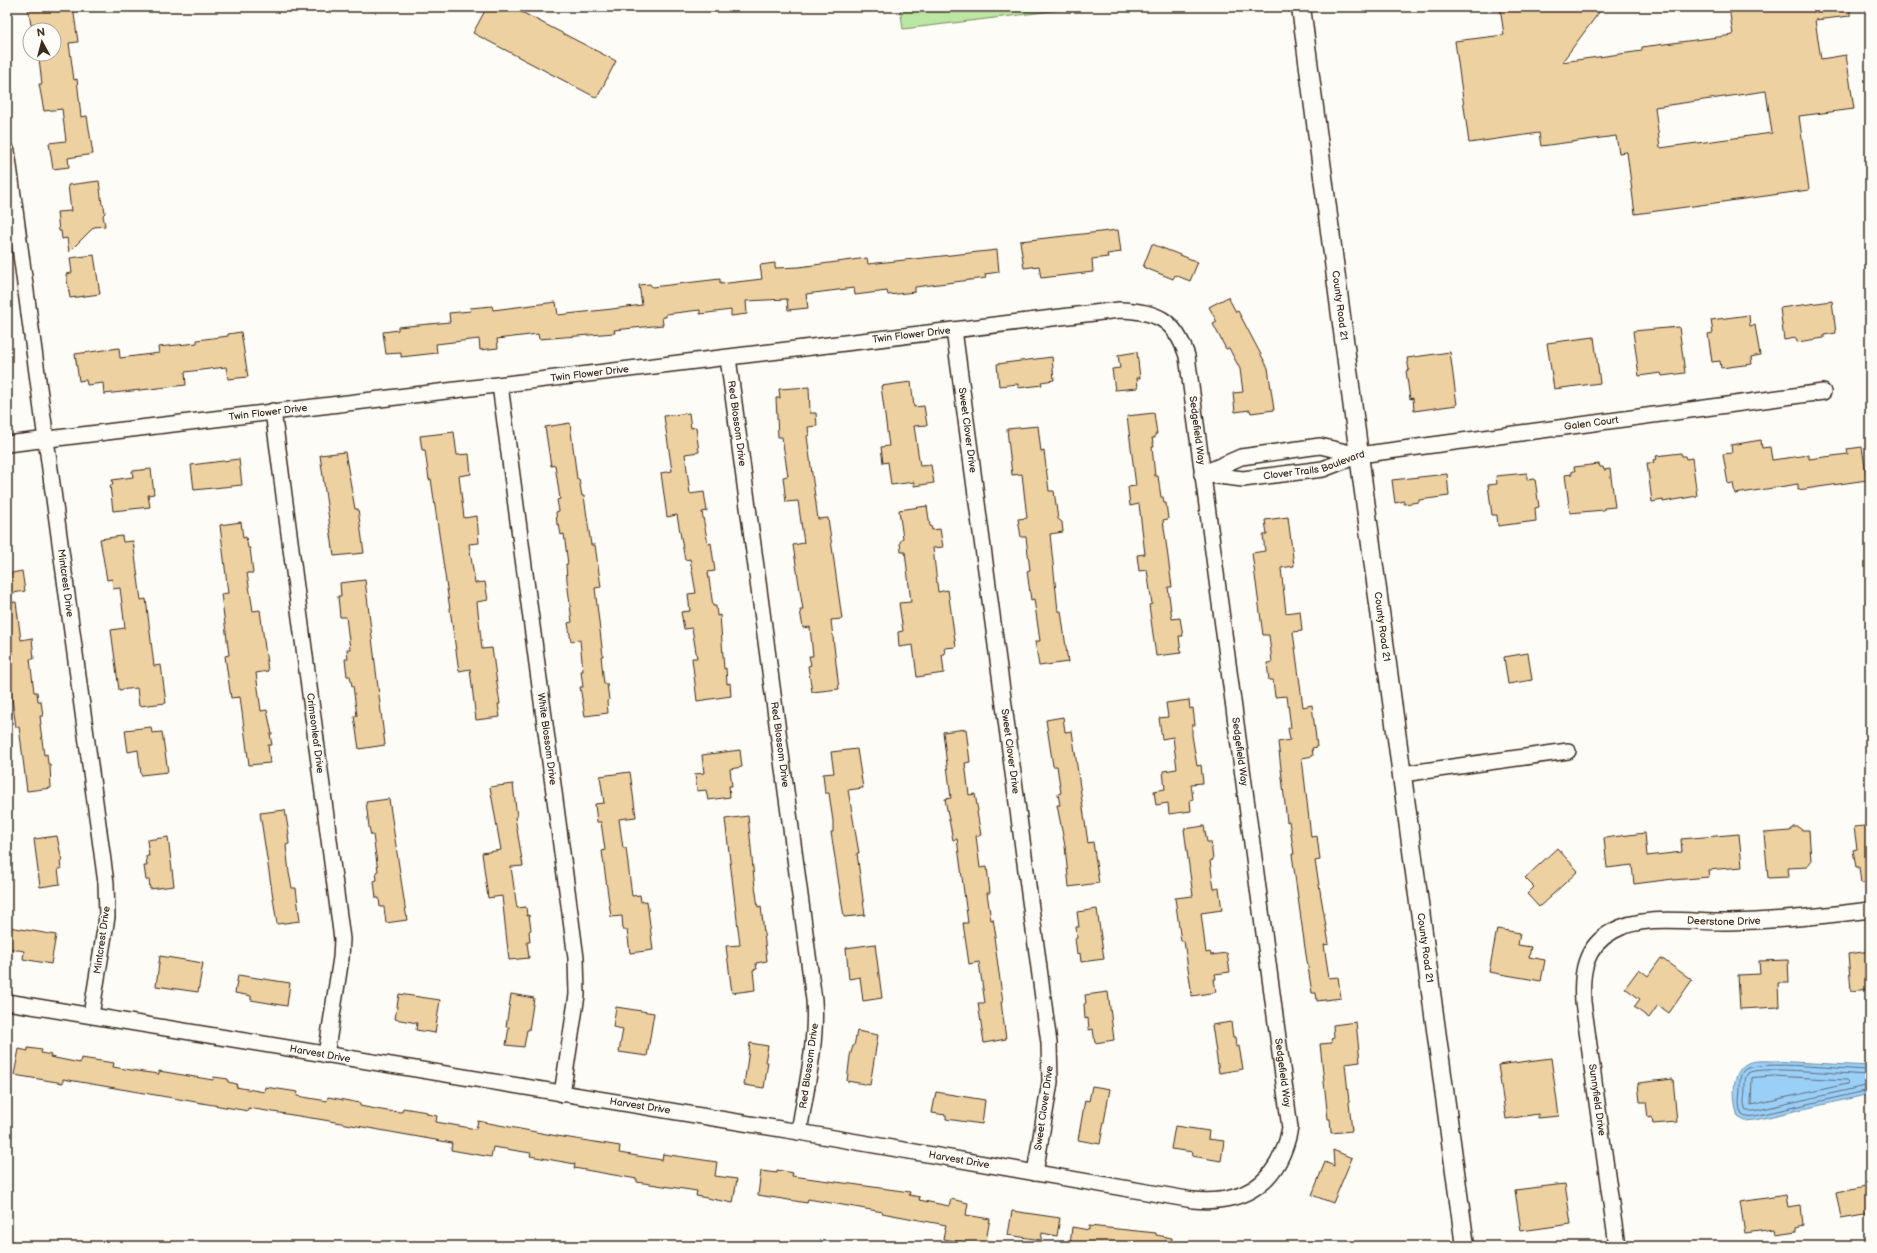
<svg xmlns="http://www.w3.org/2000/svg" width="1877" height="1253" font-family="'Balsamiq Sans',sans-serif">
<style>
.garden{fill:#bbe6a3;stroke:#7b8860}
.water{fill:#9acff8;stroke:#748da1}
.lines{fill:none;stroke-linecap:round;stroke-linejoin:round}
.shore{stroke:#616c75;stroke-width:1}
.building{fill:#eed1a1;stroke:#3b2a1e;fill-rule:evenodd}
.minor-casing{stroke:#3b2a1e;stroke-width:18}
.tertiary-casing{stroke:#3b2a1e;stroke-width:21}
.minor{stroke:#fdfcf7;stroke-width:15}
.tertiary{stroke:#fdfcf7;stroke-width:18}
.labels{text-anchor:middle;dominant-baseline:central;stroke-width:3;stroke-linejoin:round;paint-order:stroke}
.street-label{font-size:10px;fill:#3b2a1e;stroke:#fdfcf7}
</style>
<rect width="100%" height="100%" fill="#fdfcf7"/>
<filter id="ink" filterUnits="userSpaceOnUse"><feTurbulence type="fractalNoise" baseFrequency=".025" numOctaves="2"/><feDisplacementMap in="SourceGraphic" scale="8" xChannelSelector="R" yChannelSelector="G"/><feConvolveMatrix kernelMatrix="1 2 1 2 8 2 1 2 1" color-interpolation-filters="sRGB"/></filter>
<g filter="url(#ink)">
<!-- garden -->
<path class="garden" d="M900,7h186l-183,22z"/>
<!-- water -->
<path class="water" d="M1773,1061l97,5v28l-115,26 -10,1 -7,-4c-5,-16 -8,-46 10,-54 7,-3 18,-2 25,-2z"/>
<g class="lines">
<!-- shore -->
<path class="shore" d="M1870,1070c-21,0 -114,-11 -126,0 -5,5 -4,14 -4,21 -1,8 -2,16 2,24l4,2 9,-1 115,-26
M1870,1075c-18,0 -113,-10 -122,-2 -4,5 -3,12 -3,18 -1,7 -2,15 1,20h8l116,-26
M1774,1076l72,4 2,2 -1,2 -96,21 1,-27z"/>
</g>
<!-- building -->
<path class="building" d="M28,7h45l5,35 -9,1 5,37 3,-1 4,38 6,-1 6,38 -25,4 1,9 -16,2 -4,-26 17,-2 -4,-32 -18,2 -5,-27h3l-3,-26 15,-2v-26h-11l-1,-7 -11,2z
M487,7h25l104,54 -19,37 -124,-65z
M1500,7h103l-41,55 80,-11v-4l91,-12 -4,-28h121v9l-35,4 6,39 25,-4 8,54 -55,7 10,74 -174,24 -8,-62 -8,1 -3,-17 -75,10 -2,-13 -70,10 -14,-102 49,-6zM1766,91l6,42 -112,15 -5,-41z
M99,181l3,23 2,2 1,7 -2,2 2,11 -11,1 -25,25 -2,-14 -5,1 -1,-8h-2l-2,-19 14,-1 -3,-26z
M1118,230l3,22 -14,2 1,3 -16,2 1,13 -52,6 -2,-12 -15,2 -4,-27z
M1152,244l46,18 -8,19 -15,-6 -2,4 -30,-12z
M997,250l2,22 -14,2 1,4 -71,9v5l-27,3 -1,-4 -32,4 -1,-7 -48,6 2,14 -20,2 -1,-11 -41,2 1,13 -16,2v-6l-31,4v-4l-34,4v3h-4l1,8 -49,5 1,3 -76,6 -1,-5 -41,5 1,9 -18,2 -1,-11 -43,5 1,9 -36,4v-4l-15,1 -3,-22 15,-2v-3l52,-5 -1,-9 22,-2 -1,-3 22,-2 1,4 63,-8 2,13 54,-6 30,-4 -3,-20 11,-1 2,3 68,-8v5l42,-5 -2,-14 15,-2v5l24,-1 68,-9 1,6z
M94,255l6,39 -30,4 -4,-24 6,-1 -2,-15z
M1228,297l8,15 2,-1 30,57 6,42 -23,3 -1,-3 -15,2 -2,-19 10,-1 -3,-23 -11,-21 -3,1 -13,-25 4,-2 -8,-15z
M1832,301l4,32 -12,2v3l-27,4 -1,-4 -12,2 -4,-32z
M1749,315l1,11 5,-1 5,30 -9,2 1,7 -31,4 -1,-7 -8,1 -4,-28 5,-1 -2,-13z
M1679,327l6,46 -23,3 -1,-3 -22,3 -6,-45z
M241,332l7,45 -20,2 -2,-12 -41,5 1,13 -82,9 -1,-11 -16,2 -1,-5 -7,1 -4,-27 44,-6 1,10 39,-5 -1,-6 39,-4v-3l31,-4v-2z
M1594,337l6,46 -46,6 -7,-46z
M1137,352l3,26h-3l1,10 -23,2 -3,-21 8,-1 -2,-13z
M1450,352l7,53 -43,6 -1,-13 -3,1 -4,-28 3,-1 -2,-12z
M1052,357l2,23 -13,2 1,3 -24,3v-4l-19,2 -2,-22z
M911,382l3,25 10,-1 3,19 -13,1 6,40 11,-1 3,18 -20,3v-4l-23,3 -3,-23 -5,1 -2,-16 8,-1 -8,-60z
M809,387l1,26h6l1,13 -9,1 1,8 -2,1 11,83 10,-1 14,101 -11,1 8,69 -27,3 -4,-26 3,-1 -2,-9h4l-3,-29 -7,1 -3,-18h3l-10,-65 11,-2 -6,-42 -12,1 -3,-25 5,-1 -6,-39h-4l-2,-39h4l-1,-9z
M689,413l2,15 5,-1 3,25 -14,2 5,40 14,-2 3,19 -5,1 6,32 3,-1 4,28 -7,1 5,34h3l1,10 3,-1 4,54 2,-1 1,16 3,-1 1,13 -34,5 -5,-43h5l-5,-30 -8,1 -3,-17 9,-1 -2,-17 8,-1 -6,-34 -5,1 -8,-45 -10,2 -6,-44 11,-2 -8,-55z
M1154,413l3,21h-2v4h-3l2,9h-2l3,29h3l3,21h2l1,6h2l2,16 -5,1 9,67h-4l4,32 8,-1 3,18h-4l2,17 -25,3 -7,-51 3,-1 -5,-34 -8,1 -2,-16 8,-1 -6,-50 -9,2 -2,-19 8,-1 -9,-70z
M570,423l7,56h2l3,17h2l7,49h4l6,42 -6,1 8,68h-2l3,28h3l2,16 -2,1 1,12 -23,3 -5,-29h3l-2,-16h2l-3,-31 -9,1 -3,-18 4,-1 -5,-42 -1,-16h2l-4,-30 -3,1 -2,-11 -2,1 -1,-13 3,-1 -2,-11 3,-1 -5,-34 -4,1 -6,-39z
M1038,426l3,26 3,-1 5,40h5l4,28 4,3 1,10 -13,2 8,77h3l7,51 -29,4 -4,-25h5l-6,-42 -3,1 -4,-29 3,-1 -4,-33h-5l-3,-18 9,-1 -5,-44 -10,1 -5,-46z
M454,432l3,23 12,-1 2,20 -12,2 5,42 13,-2 2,27 -10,1 6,39 10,-1 3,18 -11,2 5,47 10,-1 8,56h-2l2,13 -24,3 -6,-51 -11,2 -28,-192 -2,1 -4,-30h-3l-2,-14z
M1761,440l1,8 8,-1 2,13 37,-5v4l39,-5 -1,-5 15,-2 5,33 -69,10v-6l-63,10 -2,-11 -5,1 -5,-30 9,-1 -1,-8z
M345,452l10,57h3l6,44 -30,3 -14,-101z
M1681,453l1,3h3l1,3 6,-1 5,38 -34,6v-2l-11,2 -5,-39h7l-1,-3 4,-1 -1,-3z
M239,459l3,26 -48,5 -3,-25z
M1599,464l1,3h3l1,3 6,-1 5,38 -11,1v2l-34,3 -5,-38 7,-1v-3h3l-1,-4z
M151,469l3,25 -6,1 2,12 -37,4 -3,-26h3l-1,-5 21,-3 -1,-6z
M1527,473v7l8,-1 4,28 -4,1 1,13 -38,5 -1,-11h-5l-4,-30 9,-1 -1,-8z
M1447,474l2,22 -30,4v2l-15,2v-3l-9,2 -3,-23z
M927,506l3,20h1l1,4 8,-1 3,18 -10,1 5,44 10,-2 8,57 -12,1 1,6h-3l2,19 -27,4 -4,-32 -14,2 -1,-15 5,-1 -4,-28 12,-1 -6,-50h-4l-1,-10 3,-4 -4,-28z
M1288,517l6,49 -13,2 5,45 14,-2 2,20 -9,1 10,75 9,-2 5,42 -5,1 1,8 -11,2 9,79 6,-1 3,24 -5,1 14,83 -5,1 5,33 9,-1 3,21 -24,3 -1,-8h-4l-7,-45 -13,-94h2l-5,-33 -2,1 -9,-80 12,-2 -2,-12h3l-4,-32 -12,1 -2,-17h-4l-2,-17 5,-1 -3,-27h-6l-11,-82 13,-2 -2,-16h4l-2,-15z
M241,522l2,16 3,-1 2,11h2l3,25h-6l6,38 7,-1 8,61 -12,2 5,38 6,-1 5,24h-2l2,11h-4l2,18 -21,2 -9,-68 -9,1 -6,-42 4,-1 -8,-61 7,-1 -8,-68z
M122,536l1,6 10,-1 8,59 5,-1 8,67 7,-1 5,38 -27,3 -2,-18 -18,2 -8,-60 14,-2 -5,-40 -7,1 -1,-10 -5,1 -7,-41z
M22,571l3,20 -18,3v-20z
M365,580l20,165 -26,4 -5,-33h3l-4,-30h-1l-2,-10h-3l-2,-17h3l-1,-10h3l-4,-32h-6l-2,-21h3l-1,-13z
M16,602l5,38 11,-2 2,21h-4l4,33h3l1,9h3l2,15h-3l1,8h-1l4,31 3,-1 1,10h2l1,24 -24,3 -8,-64h-3l-9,-63v-61z
M1528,653l4,27 -24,4 -4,-27z
M1189,700l1,9 3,-1 2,17h-3v10l5,31 4,-1 2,18 -12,1 2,15 -3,1 1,11 -22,3 -1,-11 -12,2 -2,-14 11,-2 -2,-18 14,-2 -4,-32 -11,2 -3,-21 9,-1 -2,-14z
M1063,717l2,15 7,-1 16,112 5,-1 6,41 -30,4 -4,-41 -8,-41h3l-2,-11 3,-1 -4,-27h-4l-7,-46z
M151,727l1,6 10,-1 6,40 -27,3 -3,-25 -10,2 -3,-22z
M966,729l4,33 -5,1 4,32 6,-1 3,17 -1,1 4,23 -5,1 4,32 7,-1 3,26h-3l4,27 2,-1 3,17 -2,1 9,65h-2l5,37 -22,4 -6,-40h7l-6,-41 -10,2 -6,-41h5l-11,-84 -4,1 -8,-41 6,-1 -8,-66z
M857,749l6,39 -15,2 11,63h-2l8,62 -21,2 -13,-85h2v-11l-4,-28h-4l-2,-19 11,-1 -3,-21z
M740,750l2,17 -12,2 2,17h-3l1,11 -22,3 -2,-10 -9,1 -2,-17 9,-1 -2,-18z
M630,772l6,45 -17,2 4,29h3l6,48 8,-1 1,7 6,-1 6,49 -23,3 -3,-23h-4l-1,-14 -11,1 -9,-66 3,-1 -4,-28h-4l-2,-18 9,-1 -4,-27z
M513,784l4,33h-2l8,49 -12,1 6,41 9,-1 1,9 2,-1 2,15 -2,1 1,11h-3l2,16 -20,2 -7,-64 -14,2 -6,-45 19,-3 -11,-63z
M389,799l18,121 -21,3 -2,-16h-4l-1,-9h-3l-2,-17 3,-1 -1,-8 2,-1 -5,-36h-2l-2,-8 -3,-25z
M285,810l4,24h-1l1,10 -3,1 3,28 3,15h4l4,33 -23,3 -17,-111z
M748,816l6,63 4,28 3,-1 6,55 -11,2 1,6 -4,1 2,20 -23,3 -6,-47 14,-1 -15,-126z
M1204,826l3,16h4l2,18 -3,1 4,28 5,-1 3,22 -21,3 5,40 4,-1 1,3 16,-2 3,19 -15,2 1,5h-2l2,13 -24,4 -8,-55h-3l-6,-43 18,-2 -9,-67z
M1864,826l6,4v53h-9l-2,-16h-3l-3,-17 4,-1 -3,-22z
M1793,827h5l4,3h7l2,31 -4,6 -19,1 1,9 -21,1 -4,-45 26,-2z
M1645,833l2,23 35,-4 -1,-13 58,-5 3,33 -34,3 1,7 -36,3v-1l-39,5 -2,-19 -25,3 -3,-30z
M57,836l5,25h-2l1,8h-3l2,15 -20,3 -6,-48z
M168,837l6,49 -24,3 -1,-9h-3l-2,-14h3l-1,-10h3l-2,-16z
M1557,848l21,23 -39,36 -12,-13 7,-7 -9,-9z
M1097,909l7,50 -23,3 -1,-9 -3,1 -2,-16h2l-1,-11h3l-2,-15z
M9,927l47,8 -5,29 -28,-5 1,-8 -17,-3z
M1497,929l23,4 -2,12 13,2 -2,10 16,3 -4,21 -52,-9z
M875,944l7,54 -19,3 -3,-24 -11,2 -3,-31z
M1870,951v38l-19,2 -3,-37z
M160,956l43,7 -5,29 -42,-6z
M1661,958l31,22 -23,33 -11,-8 -9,13 -15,-11 6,-8 -15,-11 14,-19 9,7z
M1788,960l1,23h-11l1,24 -39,2 -2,-34 22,-1 -1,-13z
M238,975l52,8 -3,23 -36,-6v-4l-16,-3z
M1108,992l6,48 -19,3 -2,-14 -4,1 -1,-12 -3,1 -1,-15 2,-1 -1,-8z
M399,994l41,6 -5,33 -19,-3 1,-7 -22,-4z
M511,994l23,4 -5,32h-2l-3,17 -18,-2 3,-18h-3z
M616,1007l38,6 -7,43 -28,-4 4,-23 -10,-2z
M1231,1022l2,15h2l1,10 3,-1 4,23 -24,4 -7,-48z
M1356,1022l4,40 -15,2 7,67 -21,2 -1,-14h-2l-8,-75 12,-1 -1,-4 3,-1 -1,-13z
M857,1031l21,4 -8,50 -23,-4 3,-25 3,-10h1z
M750,1043l18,3 -3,16h3l-4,26 -20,-3z
M28,1048l14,2 -1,3 10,2 -1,2 30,6 1,-5 33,5 -1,4 30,5 16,2v-3l54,9 1,-3 14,2v3l9,2 -1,3 28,5 1,-5 33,5 -1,4 30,5 1,-4 32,6v3l27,5 15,1 1,-4 24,4v2l10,2 -1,6 40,7 2,-8 79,15 63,10 -1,7 43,7 1,-6 54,8 -2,14 22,3 -4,24 -37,-7 1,-5 -60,-9v-3l-63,-11 1,-4 -45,-8 1,-3 -38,-6 -2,10 -40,-7 1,-7 -128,-23 -76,-12v3l-185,-32v4l-49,-8 5,-26 9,2z
M1551,1058l8,58 -21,2v-4l-32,5 -8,-54z
M1673,1079l4,43 -24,2 -1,-7 -4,1 -2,-16h-6l-2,-19z
M1092,1086l18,3 -10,55 -22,-4 7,-40 4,1z
M936,1092l49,8 -3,24 -36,-5v-4l-14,-2z
M1175,1126l34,5 -1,8 16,2 -3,20 -29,-5 1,-4 -22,-3z
M1333,1150l19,8 -19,45 -21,-8 13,-33 9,4z
M777,1170l16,3 -1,3 118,16 -1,3 11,2 -1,3 30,6 2,-7 17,4 -2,12 24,4 -5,27 -42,-7 3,-14 -64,-12 1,-1 -75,-13 -1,4 -49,-8 3,-24 16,2z
M1565,1184l6,40 -50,7 -6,-41z
M1870,1185v29l-29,5 -5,-27z
M1786,1195l2,13 13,-2 2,19 -8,2v4l-20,3 -1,-5 -29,4 -5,-31z
M1012,1211l48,7 -3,18 -15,-3 -1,7 -33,-5z
M1089,1226l67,7v2l16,3 -1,8h-101l2,-19 17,3z"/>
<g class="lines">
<defs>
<g id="minor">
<path id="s1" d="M7,151l99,732 1,34 -16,98"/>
<path id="s2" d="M954,330l95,713 1,39 -15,91"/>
<path id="s3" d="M728,358l86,642c3,44 -8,88 -15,132"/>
<path id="s4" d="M500,385l76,573 1,37 -15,99"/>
<path id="s5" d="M273,411l69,528 -1,19 -15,97"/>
<path id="s6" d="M7,444l1112,-134c37,1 56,9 68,46l103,772c-10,53 -44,77 -97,72l-394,-68 -792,-130"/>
<path id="s7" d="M1202,474l41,5 80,-10 36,-14 464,-63"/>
<path d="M1202,474l39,-17 79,-11 39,9"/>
<path d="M1402,774l166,-23"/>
<path id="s8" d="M1617,1246l-34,-244c-2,-29 1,-55 30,-71 32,-18 81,-8 117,-9 47,-1 93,-6 140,-12"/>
</g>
<g id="tertiary">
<path id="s9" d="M1301,7l58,448 106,791"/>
</g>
</defs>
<!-- minor casing -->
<use href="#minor" class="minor-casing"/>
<!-- tertiary casing -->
<use href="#tertiary" class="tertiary-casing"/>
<!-- minor -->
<use href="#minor" class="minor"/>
<!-- tertiary -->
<use href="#tertiary" class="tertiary"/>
</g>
</g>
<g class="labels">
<!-- street labels -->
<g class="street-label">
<text stroke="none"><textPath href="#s9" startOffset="301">County Road 21</textPath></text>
<text stroke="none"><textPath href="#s6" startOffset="911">Twin Flower Drive</textPath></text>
<text stroke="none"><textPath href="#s6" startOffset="587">Twin Flower Drive</textPath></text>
<text stroke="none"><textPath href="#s6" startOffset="263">Twin Flower Drive</textPath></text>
<text stroke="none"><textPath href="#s3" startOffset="66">Red Blossom Drive</textPath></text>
<text stroke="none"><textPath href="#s7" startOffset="395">Galen Court</textPath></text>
<text stroke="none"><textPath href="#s2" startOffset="101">Sweet Clover Drive</textPath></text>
<text stroke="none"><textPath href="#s6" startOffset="1285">Sedgefield Way</textPath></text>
<text stroke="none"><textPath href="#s7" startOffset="114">Clover Trails Boulevard</textPath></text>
<text stroke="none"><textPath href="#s1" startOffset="436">Mintcrest Drive</textPath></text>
<text stroke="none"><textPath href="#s9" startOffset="625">County Road 21</textPath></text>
<text stroke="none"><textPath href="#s5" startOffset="325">Crimsonleaf Drive</textPath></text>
<text stroke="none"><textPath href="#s4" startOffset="357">White Blossom Drive</textPath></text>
<text stroke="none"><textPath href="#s3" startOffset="390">Red Blossom Drive</textPath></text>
<text stroke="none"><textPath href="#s6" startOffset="1609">Sedgefield Way</textPath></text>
<text stroke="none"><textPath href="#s2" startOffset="425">Sweet Clover Drive</textPath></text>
<text stroke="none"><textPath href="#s8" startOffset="441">Deerstone Drive</textPath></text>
<text transform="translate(102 940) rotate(-82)">Mintcrest Drive</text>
<text stroke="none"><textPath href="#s9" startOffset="949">County Road 21</textPath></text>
<text transform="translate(320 1054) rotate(10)">Harvest Drive</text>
<text transform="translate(809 1066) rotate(-82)">Red Blossom Drive</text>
<text stroke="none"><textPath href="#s6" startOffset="1933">Sedgefield Way</textPath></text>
<text transform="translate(1597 1100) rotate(82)">Sunnyfield Drive</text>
<text transform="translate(640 1106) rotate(9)">Harvest Drive</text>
<text transform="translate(1044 1108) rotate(-82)">Sweet Clover Drive</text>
<text transform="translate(959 1160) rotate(10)">Harvest Drive</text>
</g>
</g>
<!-- margin -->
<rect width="1877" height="1253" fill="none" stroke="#fdfcf7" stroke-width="24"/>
<rect x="12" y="12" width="1853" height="1229" fill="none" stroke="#3b2a1e" stroke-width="1.5" filter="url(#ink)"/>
<!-- north arrow -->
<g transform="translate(42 42) rotate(353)"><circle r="19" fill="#fdfcf7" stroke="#afa8a0"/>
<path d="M0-3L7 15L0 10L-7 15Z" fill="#3b2a1e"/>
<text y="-6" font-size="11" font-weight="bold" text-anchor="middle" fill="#3b2a1e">N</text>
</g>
</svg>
